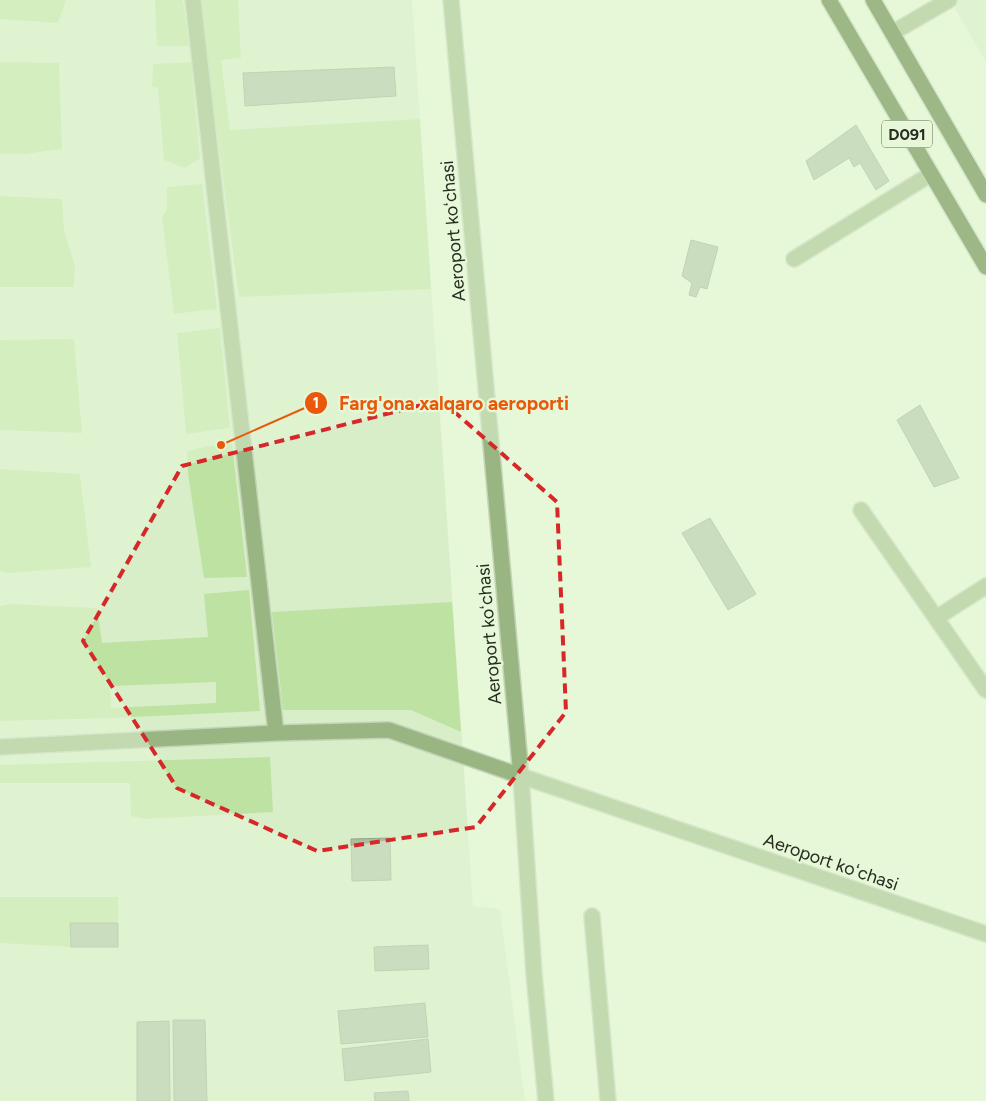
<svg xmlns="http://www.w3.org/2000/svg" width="986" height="1101" font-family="Figtree,sans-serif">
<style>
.built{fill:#d8eec8}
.green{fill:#bee2a2;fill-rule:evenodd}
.building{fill:#acbd9f;stroke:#96a689}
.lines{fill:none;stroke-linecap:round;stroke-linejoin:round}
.minor-casing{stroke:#c3d3b7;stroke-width:18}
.highway-casing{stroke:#c3d3b7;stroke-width:18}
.minor{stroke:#99b682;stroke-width:15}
.highway{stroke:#476924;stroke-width:15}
.marked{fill:none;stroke:#d62828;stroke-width:4;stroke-dasharray:10 6;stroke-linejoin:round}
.labels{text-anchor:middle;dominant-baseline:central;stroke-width:4.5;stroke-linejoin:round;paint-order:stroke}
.shield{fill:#e6f8d8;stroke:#606957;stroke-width:1}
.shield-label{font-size:16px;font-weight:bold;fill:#262c20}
.street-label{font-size:18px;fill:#262c20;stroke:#e6f8d8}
.leader{fill:none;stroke:#e8590c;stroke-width:2}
.callout-dot{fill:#e8590c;stroke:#e6f8d8;stroke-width:2}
.mark-label{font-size:15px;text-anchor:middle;font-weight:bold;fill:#fff}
.callout-label{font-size:19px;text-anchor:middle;font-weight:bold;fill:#e8590c;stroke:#e6f8d8;stroke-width:4.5;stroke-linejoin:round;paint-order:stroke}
</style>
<rect width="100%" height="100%" fill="#e6f8d8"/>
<!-- built -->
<path class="built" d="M0,0h412l61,906 27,3 25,192h-525z
M950,0h36v62z"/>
<!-- green -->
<path class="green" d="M0,0h66l-8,23 -58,-4z
M155,0h28l6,46h-32z
M199,0h39l3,58 -20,2 9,70 190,-11 11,170 -192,8z
M0,62l59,1 3,86 -37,5h-25z
M191,62l9,97 -16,9 -20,-8 -6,-72 -6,-1 1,-23z
M202,184l15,125 -43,5 -12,-97 5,-8v-22z
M0,196l62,3 2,32 11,35 -1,21h-74z
M220,328l10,100 -44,6 -9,-101z
M74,339l8,94 -82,-3v-90z
M232,444l15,133 -43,1 -16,-104 -1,-23 21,-5z
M0,469l80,5 11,93 -83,6 -8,-2z
M249,590l11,121 -148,7 -112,3v-115l10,-2 87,4 5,35 106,-6 -4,-43zM216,682v21l-105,5 -1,-22z
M452,602l9,130 -50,-22h-128l-11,-98z
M270,757l3,55 -129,7 -13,-3 -1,-33h-130v-18z
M0,897h118v26h-48l1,24 -71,-4z"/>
<!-- building -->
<path class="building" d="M394,67l2,29 -151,10 -2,-33z
M856,125l33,56 -13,9 -16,-27 -6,4 -5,-9 -35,22 -8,-19z
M691,240l27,7 -11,42 -7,-2 -4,10 -7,-2 3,-12 -10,-7z
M920,405l39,73 -25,9 -37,-67z
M710,518l46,76 -28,16 -46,-77z
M390,838l1,42 -39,1 -1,-42z
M70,923h48v24h-47z
M428,945l1,24 -54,2 -1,-24z
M425,1003l3,34 -87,7 -3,-33z
M173,1020h32l2,81h-33z
M169,1021l1,80h-33v-79z
M428,1039l3,33 -86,9 -3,-32z
M408,1091l1,10h-34l-1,-8z"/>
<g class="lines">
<defs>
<path id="minor" d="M193,0l83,733
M451,0l70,776 465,158
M892,33l57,-33
M794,259l137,-85
M861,510l125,180
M936,618l50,-32
M0,747l276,-14 113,-3 132,46 13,198 12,127
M592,916l16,185"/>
<path id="highway" d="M829,0l157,267
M873,0l113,195"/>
</defs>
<!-- minor casing -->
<use href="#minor" class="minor-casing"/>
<!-- highway casing -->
<use href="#highway" class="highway-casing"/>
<!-- minor -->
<use href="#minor" class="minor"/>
<!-- highway -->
<use href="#highway" class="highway"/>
</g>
<!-- marked area -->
<path d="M0 0H986V1101H0ZM441,400l116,102 9,210 -90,115 -159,24 -140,-63 -94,-147 99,-175z" fill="#e6f8d8" fill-opacity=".55" fill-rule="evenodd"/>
<path class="marked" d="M441,400l116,102 9,210 -90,115 -159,24 -140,-63 -94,-147 99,-175z"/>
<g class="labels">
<!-- shield labels -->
<rect class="shield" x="882" y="120.5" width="50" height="27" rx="4"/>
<g class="shield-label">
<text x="907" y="134">D091</text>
</g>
<!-- street labels -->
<g class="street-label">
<text transform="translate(453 231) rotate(-95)">Aeroport koʻchasi</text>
<text transform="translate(489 634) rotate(-95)">Aeroport koʻchasi</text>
<text transform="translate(831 862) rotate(19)">Aeroport koʻchasi</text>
</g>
</g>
<!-- callouts -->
<path class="leader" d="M221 445L316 403"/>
<g class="callout-dot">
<circle cx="221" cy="445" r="5"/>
<circle cx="316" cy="403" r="12"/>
</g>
<g class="mark-label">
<text x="316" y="408">1</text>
</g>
<g class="callout-label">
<text x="454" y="410">Farg'ona xalqaro aeroporti</text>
</g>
</svg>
